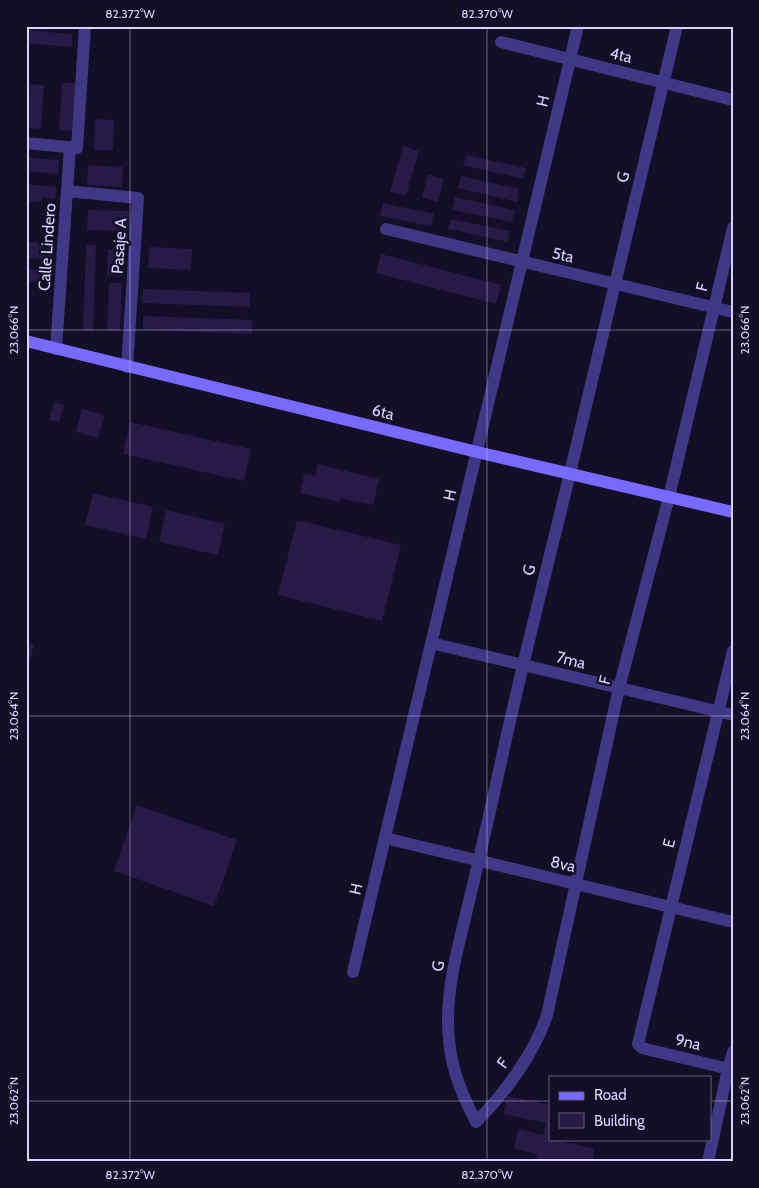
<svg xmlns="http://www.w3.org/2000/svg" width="759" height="1188" font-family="Cabin,sans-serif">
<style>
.building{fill:#261a47}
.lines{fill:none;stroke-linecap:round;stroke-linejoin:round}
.minor{stroke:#403886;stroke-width:12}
.secondary{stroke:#776aff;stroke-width:12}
.ticks{fill:none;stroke:#dbd3ff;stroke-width:1;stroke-opacity:0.45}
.labels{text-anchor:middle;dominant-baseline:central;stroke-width:5;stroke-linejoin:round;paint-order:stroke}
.street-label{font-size:16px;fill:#dbd3ff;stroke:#140e26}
.neatline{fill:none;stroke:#dbd3ff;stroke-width:2}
.ticks-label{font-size:12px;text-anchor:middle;fill:#dbd3ff}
</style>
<rect width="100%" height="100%" fill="#140e26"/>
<!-- building -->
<path class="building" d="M26,30l46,4v13l-46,-4z
M62,83h13l-3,48 -13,-1z
M30,84l14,1 -3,44 -14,-1z
M95,119l19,1 -1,30h-19z
M403,146l16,5 -13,45 -16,-4z
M466,155l60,13 -3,11 -60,-14z
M30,158l29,2 -1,14 -29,-3z
M88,165l35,2 -1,20 -35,-2z
M428,174l16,5 -6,23 -16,-5z
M461,176l58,13 -2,13 -59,-14z
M26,184l31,3 -2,12 -13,-2v5l-16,-1z
M455,197l60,13 -3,12 -60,-12z
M383,203l51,11 -3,12 -51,-10z
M88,210l41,1 -1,20 -41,-1z
M451,219l59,12 -2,11 -60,-13z
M26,242l28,1 -1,16 -27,-1z
M86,245h10l-3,86h-10z
M149,247l43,2 -1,21 -43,-2z
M108,249l14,1 -1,27 -14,-1z
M381,254l120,31 -5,19 -120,-31z
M26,269l25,1 -1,12 -24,-1z
M109,283h13l-2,48h-13z
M143,289l107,4v14l-108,-4z
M143,316l109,4v14l-109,-4z
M54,402l10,3 -5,17 -10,-2z
M82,409l23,6 -7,23 -22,-6z
M130,422l121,27 -7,32 -121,-27z
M317,464l62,15 -6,26 -33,-7v4l-40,-9 4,-19 11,2z
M93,493l60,14 -7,32 -61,-14z
M166,510l59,14 -7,31 -59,-13z
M297,520l104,25 -19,76 -104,-26z
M26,642l8,2 -6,26h-2z
M137,805l100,35 -23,66 -100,-35z
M507,1096l43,9v34h9v2l36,8 -3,13h-28l-11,-3v3h-18l2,-8 -23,-5 4,-20 25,6 3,-12 -43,-9z"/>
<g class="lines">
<!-- minor -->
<path class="minor" d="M677,26c-37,149 -71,298 -107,447 -22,92 -46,183 -66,275 -11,50 -22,100 -34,149 -9,40 -22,81 -22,123 0,40 10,67 28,102 29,-29 58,-68 71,-107l72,-327 50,-191 64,-269
M501,42l232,58
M26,143l51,5 8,-122
M67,191l71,7 -11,169
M386,229l347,83
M56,349l14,-202
M431,643l302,72
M733,651l-95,393 4,4 91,22
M385,838l348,84
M353,972l225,-946
M708,1162l20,-93 5,-17"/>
<!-- secondary -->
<path class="secondary" d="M26,341l451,111 256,60"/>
</g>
<!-- ticks -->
<path class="ticks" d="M130,26v1136M487,26v1136M26,330h707M26,716h707M26,1101h524M710,1101h23"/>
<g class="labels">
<!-- street labels -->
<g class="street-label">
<text transform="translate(621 55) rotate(14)">4ta</text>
<text transform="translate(543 101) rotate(-77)">H</text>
<text transform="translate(623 177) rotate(-76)">G</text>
<text transform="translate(119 246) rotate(-86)">Pasaje A</text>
<text transform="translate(47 247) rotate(-86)">Calle Lindero</text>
<text transform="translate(563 255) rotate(13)">5ta</text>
<text transform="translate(702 287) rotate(-77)">F</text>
<text transform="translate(383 412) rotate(14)">6ta</text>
<text transform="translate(450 495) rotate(-77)">H</text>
<text transform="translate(529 570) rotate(-76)">G</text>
<text transform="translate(571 660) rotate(14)">7ma</text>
<text transform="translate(605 680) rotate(-76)">F</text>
<text transform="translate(669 843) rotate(-76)">E</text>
<text transform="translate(563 864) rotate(13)">8va</text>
<text transform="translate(356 889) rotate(-77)">H</text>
<text transform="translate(438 966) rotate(-80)">G</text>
<text transform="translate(688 1042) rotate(13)">9na</text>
<text transform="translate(503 1063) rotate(-55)">F</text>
</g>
</g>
<!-- border -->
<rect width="759" height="1188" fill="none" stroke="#140e26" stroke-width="55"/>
<!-- legend -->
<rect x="549" y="1076" width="162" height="65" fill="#140e26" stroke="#645d7d"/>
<rect x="559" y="1092" width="25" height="8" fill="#776aff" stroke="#645d7d"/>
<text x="594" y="1100" font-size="15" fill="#dbd3ff">Road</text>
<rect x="559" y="1113" width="25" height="15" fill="#261a47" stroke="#645d7d"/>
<text x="594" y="1126" font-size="15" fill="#dbd3ff">Building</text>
<rect x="28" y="28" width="704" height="1132" class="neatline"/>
<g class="ticks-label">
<text x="130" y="18">82.372°W</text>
<text x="487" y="18">82.370°W</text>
<text transform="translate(14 330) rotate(-90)" y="4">23.066°N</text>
<text transform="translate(745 330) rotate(-90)" y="4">23.066°N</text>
<text transform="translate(14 716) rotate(-90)" y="4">23.064°N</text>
<text transform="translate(745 716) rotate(-90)" y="4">23.064°N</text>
<text transform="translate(14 1101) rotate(-90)" y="4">23.062°N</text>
<text transform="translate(745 1101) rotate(-90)" y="4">23.062°N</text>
<text x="130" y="1179">82.372°W</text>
<text x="487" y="1179">82.370°W</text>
</g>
</svg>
